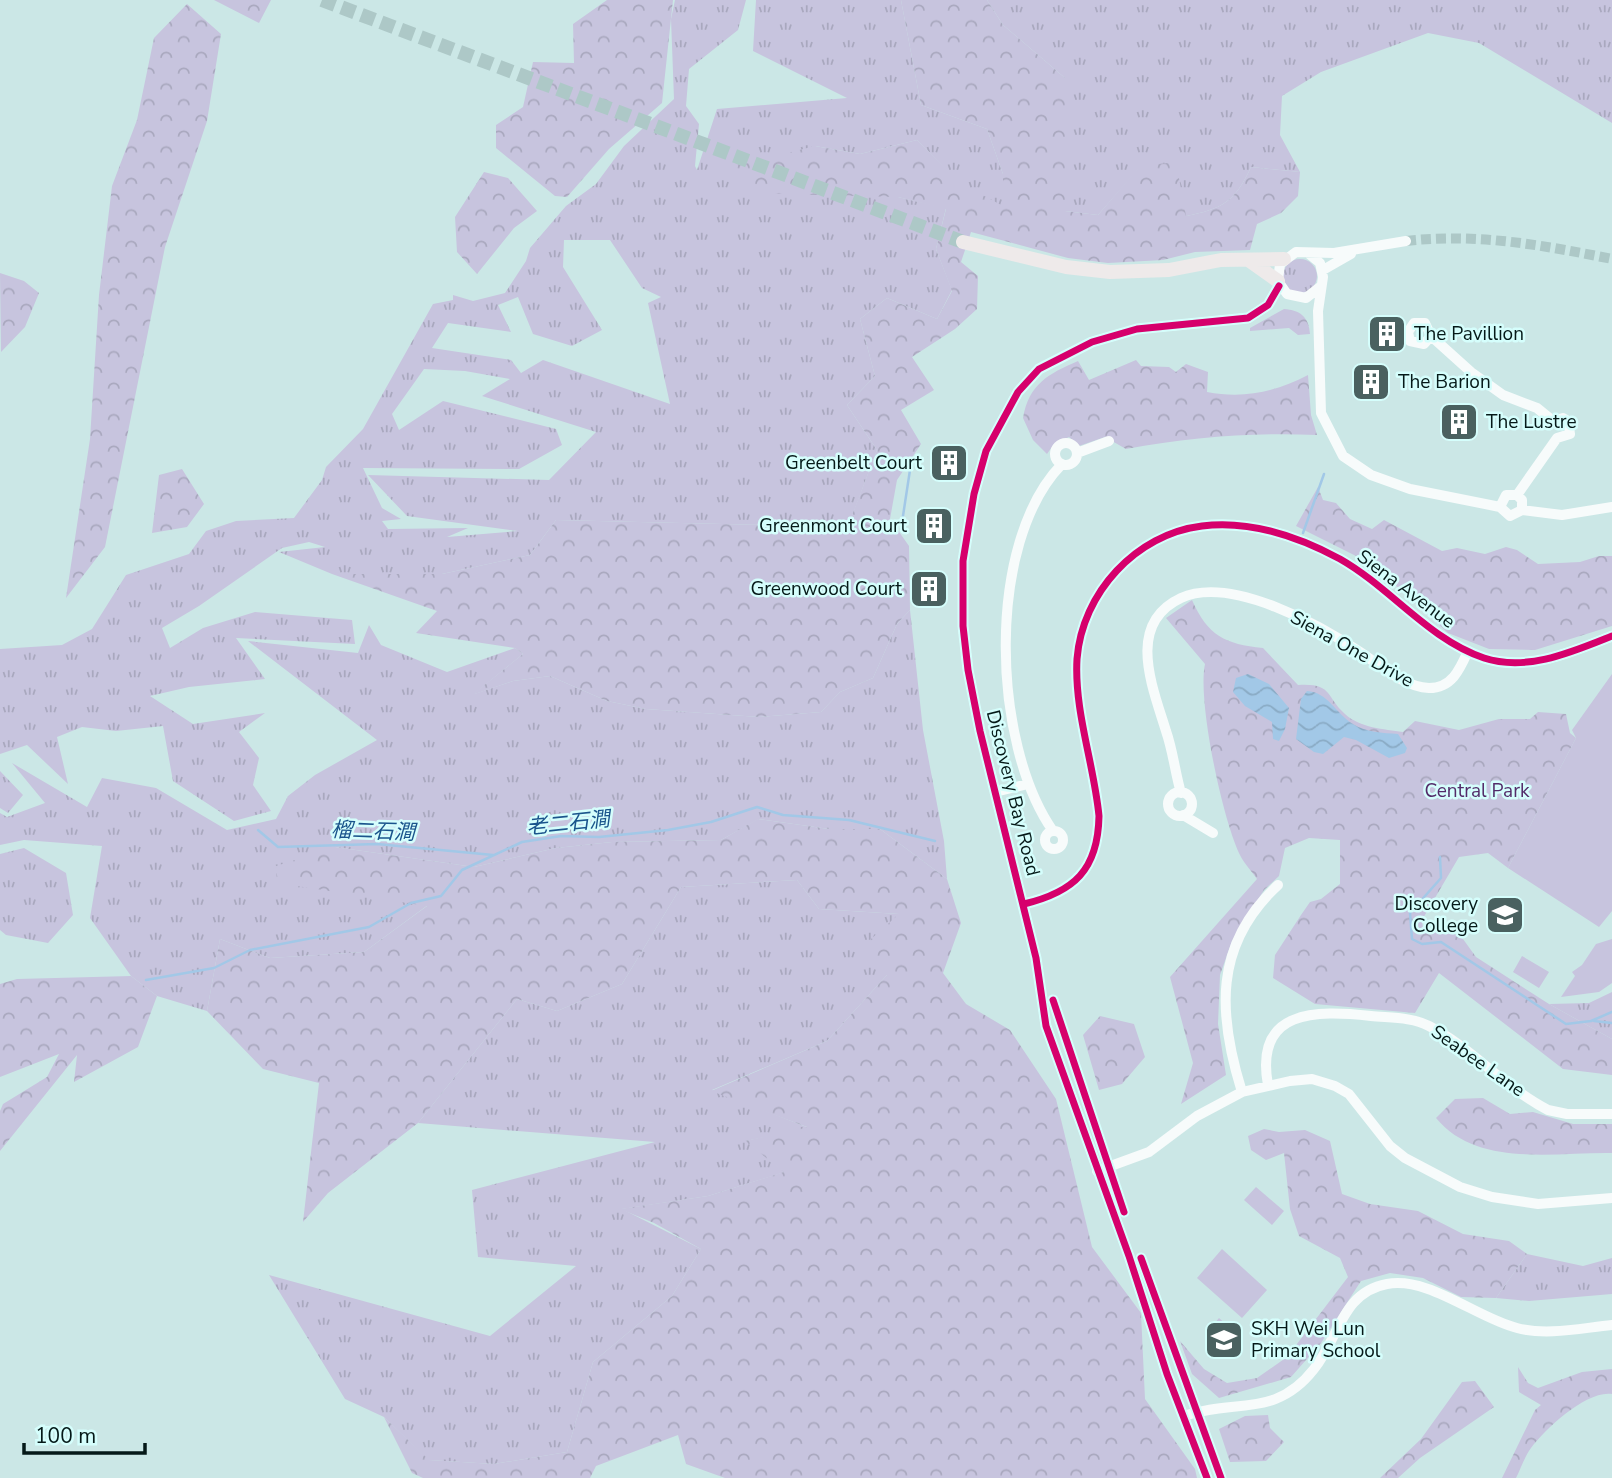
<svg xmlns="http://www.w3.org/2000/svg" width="1612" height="1478" font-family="'Nunito Sans','Noto Sans TC',sans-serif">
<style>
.grass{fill:url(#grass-tufts);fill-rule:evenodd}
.forest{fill:url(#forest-crowns)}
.garden{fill:#c7c4de}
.water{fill:url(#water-waves)}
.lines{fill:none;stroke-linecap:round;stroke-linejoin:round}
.stream{stroke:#a2c8e7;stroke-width:2.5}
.minor-tunnel{stroke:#adc8c7;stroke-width:10;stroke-dasharray:10 5;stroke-linecap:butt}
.major-tunnel{stroke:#adc8c7;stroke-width:14;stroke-dasharray:14 7;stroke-linecap:butt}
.minor{stroke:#f7fbfb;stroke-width:10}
.major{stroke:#eeeaea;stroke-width:14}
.cycleway-casing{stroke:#d5fefc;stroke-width:11}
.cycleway{stroke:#d6006c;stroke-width:7}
.labels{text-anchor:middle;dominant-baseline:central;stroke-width:5;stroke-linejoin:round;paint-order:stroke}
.poi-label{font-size:19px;fill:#051918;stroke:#d5fefc;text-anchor:start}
.street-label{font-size:19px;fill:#051918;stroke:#d5fefc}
.park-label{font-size:19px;fill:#532b69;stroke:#d5fefc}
.water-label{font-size:21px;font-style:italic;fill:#1a548c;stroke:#d5fefc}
</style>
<defs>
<pattern id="grass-tufts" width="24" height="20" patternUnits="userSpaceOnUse" patternTransform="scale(1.75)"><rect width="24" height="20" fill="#c7c4de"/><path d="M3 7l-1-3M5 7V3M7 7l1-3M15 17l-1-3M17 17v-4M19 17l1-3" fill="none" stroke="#a9a8be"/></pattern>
<pattern id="forest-crowns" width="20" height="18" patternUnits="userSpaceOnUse" patternTransform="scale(1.75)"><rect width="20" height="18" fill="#c7c4de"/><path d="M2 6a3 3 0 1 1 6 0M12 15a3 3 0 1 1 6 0" fill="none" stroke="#a9a8be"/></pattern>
<pattern id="water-waves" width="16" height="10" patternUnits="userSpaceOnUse" patternTransform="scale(1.75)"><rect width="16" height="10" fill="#a2c8e7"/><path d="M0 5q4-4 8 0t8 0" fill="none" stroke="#8aabc5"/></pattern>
</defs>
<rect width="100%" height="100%" fill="#cbe7e6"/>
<!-- grass -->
<path class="grass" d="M675,0h71l-8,30 -49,39 -3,37 13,18 -4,42 2,4 20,-61 130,-11 -94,-47 3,-51h145l20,105 66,24 16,45v33l-41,-22 -45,-45 -57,14 -45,-8 83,51 48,11 -10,41 16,41 -15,29 -50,-21 -27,21 15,57 -28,29 30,45 -26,69 -40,7 -255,-6 -26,35 -88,19h-110l-53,-22 46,-5 -16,-5 -27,6 -83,58 -37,22 8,20 33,-20 52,-16 97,8 3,24 -119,-6 29,41 -76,8 -39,9 43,28 72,-11 -26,19 20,26 -6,27 18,26 -37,10 -61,-40 -10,-55 -47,5 -34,-4 -25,10 11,47 -41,-39 -27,9v-105l62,-4 30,-16 34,-54 63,-21 17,-23 30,-10 58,-3 28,-38 4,-13 37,-38 70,-125 20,-4v-5l20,6 32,-8 21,-32 4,-13 36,-42 30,-22 28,-38 50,-47 -3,-80zM564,240h46l32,48 19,9 -13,6 22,101 -127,-44 -22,13 -10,-13 -79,-12 16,-25 63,9 -13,-27 20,-8 15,37 39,12 30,-16 -39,-63zM424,369l41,2 45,8 -28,17 114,36 -47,48 -181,-5 39,41 111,15 -71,6 21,-9 -80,1 -6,-8 19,-2 -19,-11 -19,-40 156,1 43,-24 -6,-16 -113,-28 -44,29 -7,-16z
M987,0h625v123l-133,-80 -51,-10 -107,39 -39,24 -2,39 20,37 -49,-5c-16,35 -29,42 -65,49l-45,-50 -43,49 -33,-4v-133l-62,-53z
M1283 276a17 17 0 1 1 34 0a17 17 0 1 1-34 0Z
M910,610l13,120 21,111 3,38 -67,-50h-51l-70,-10 -38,21 -109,2 -56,6 -82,19 -139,-20 93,58 -64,47 -94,6 -50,-19 -13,72 -50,-15 -26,-20 -41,-58 12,-72 -78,-6 -24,5v-32l7,4 38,-14 -33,-40 75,44 15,-29 54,10 71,42 49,-11 12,-23 27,-21 62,-35 -129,-99 110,12 11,-28 12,20 66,27 68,-24 8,6 -49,40 39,-13 37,-5 57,25 39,8 113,8 62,-5 19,-20 33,-14 24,-54z
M0,771l23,24 -15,18 -8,-5z
M24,848l42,25 7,42 -25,28 -42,-8 -6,-5v-76z
M797,880l22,29 80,5 -12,61 -60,66 -115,49 97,38 -63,13 39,31 -77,24 -86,13 79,40 -29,47 -79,66 -26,90 -73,12 -66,-4 -44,-43 -39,-18 -76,-124 221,61 86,-70 -98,-9 -6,-67 183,-48 -237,-19 99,-124 40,12 65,-27 59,-97z
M1612,992v47l-63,-35 40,-1z
M1527,1254l56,12 29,-8v36l-83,7 -33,-3z"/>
<!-- forest -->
<path class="forest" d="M214,0h57l-12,23z
M607,0h66l-11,103 -53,46 -42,48 -12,-1 -59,-48v-23l27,-18 10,-45 41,1 -1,-39z
M901,0h86l16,25 62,53v133l33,4 42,-49 36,-4 10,54c36,-7 49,-14 65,-49l49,5 -2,24 -17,17 -24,11 -7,26 -55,2 -32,8 -55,3 -40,-5 -97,-26 -10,30 17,14 -1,33 -22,20 -43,28 22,33 -33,20 20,34 -24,36 -7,39 19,27 1,64 -13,14 -24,54 -33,14 -19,20 -62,5 -113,-8 -39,-8 -57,-25 -37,5 -41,14 51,-41 -8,-6 -99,-15 21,-22 -105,-37h110l88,-19 26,-35 254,6 41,-8 26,-68 -30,-45 28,-29 -15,-57 27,-21 50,21 15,-28 -16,-42 10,-40 -48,-12 -151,-4 -23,-24 91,-23 45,8 57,-14 45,44 41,22v-32l-16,-45 -66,-24z
M187,4l34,30 -14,87 -42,126 -60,300 -39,51 24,-159 9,-144 13,-109 25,-66 17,-82z
M484,172l24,6 29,33 -23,17 -37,46 -20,-22 -2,-35z
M0,273l24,8 15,12 -14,34 -24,25z
M1284,309c16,1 25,8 26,25l-12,1 -9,-7 -39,3v-3z
M1136,360l5,6 28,1 7,5 10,-8 22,8 -1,20c37,7 68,0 101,-17l3,40 6,20c-65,-3 -127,2 -191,14l-21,-12 -26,9 -10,-9 -15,7 -7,10 -14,-14 -10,-22c6,-34 25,-44 55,-57l11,19z
M182,469l22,35 -17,23 -35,6 7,-58z
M1318,487l5,13 13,3 14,16 22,10 12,-9 58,31 15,-3 28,6 21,-7 11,3 21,14 42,-2 19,-6h13v70l-77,24 -46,-1 -41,-16 -76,-69 -76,-38z
M1192,600c16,36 33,44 71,48l35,37c35,-2 27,11 47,29 15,14 39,15 58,18l12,-11 44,9 40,-11h31l8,-7 28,2 4,19 6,5 -68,130 -20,-15 -29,4 -37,63 1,9 27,2 13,8 13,18 73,47 63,35v36l-49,-6 -124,-96 -24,40 -100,-9 -42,-26 2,-23 26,-40 9,-13 11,-3 19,-15v-44l-31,-2 -24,10 -6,28 -15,14 -32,51 -12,34 -2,49 8,51 -45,29 12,-41 -23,-86 87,-98c-5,-7 -12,-15 -16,-22 -18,-34 -44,-157 -36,-193l-39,-46z
M758,819l71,10h51l67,50 14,44 -18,50 23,31 44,26 46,69 36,148 49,66 4,86 50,70 2,9h-472l-39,-14 -8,-29 -82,31 -6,12h-167l-11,-5 -28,-56 45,43 65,4 73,-12 26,-90 79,-66 29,-47 -47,-26 -34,-14 88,-13 76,-24 -39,-31 62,-14 -96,-36 116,-50 60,-66 -26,-27 38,-34 -80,-5 -22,-29 -116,7 -59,97 -65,27 -40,-12 -99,124 -90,70 -25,29 16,-139 -56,-14 -56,-58 13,-72 50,19 94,-6 63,-46 -150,-23 -1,-17 59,-19 139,20 82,-19 56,-6 109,-2z
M131,976l26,20 -19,51 -64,35 3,-27 -77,96v-40l3,-7 44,-27 12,-23 -59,23v-93l17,-5z
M1100,1016l34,8 11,33 -23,27 -23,6 -16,-55z
M1483,1098l27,16 23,-2 40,12h39v29c-57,-1 -135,15 -176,-35l19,-19z
M1264,1129l15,3 26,-2 25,11 12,53 28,10 48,7 45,23 46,7 18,13 -31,44 -35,-1 -38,-19 -33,-5 -29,8 -40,62 -30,34 -72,21 -27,-24 -12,-33 24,28 23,14 30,-5 30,-21 61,-80 -8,-19 -41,-22 -9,-27 -6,-56 -18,7 -15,-10 -3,-14z
M1518,1367l10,16 10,5 44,-16 30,-3v25c-25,-4 -66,34 -81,54 -6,8 -10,20 -15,30h-14l33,-68 6,-5 -22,-13z
M1475,1381l19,26 -74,51 -22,20h-18l41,-39 41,-57z
M1268,1415l2,13 14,14 -18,19 -36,1 -11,-33 26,-13z"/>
<!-- garden -->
<path class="garden" d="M1612,674v237l-13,16 -91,-59 68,-130 -4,-8z
M1612,939v44l-13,9 -38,5 14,-21 -3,-4 10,-7 14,-21z
M1522,956l27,16 -10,16 -26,-16z
M1256,1187l28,24 -12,14 -28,-25z
M1222,1249l45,41 -25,28 -45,-40z
M1219,1318l23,21 -11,12 -23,-20z"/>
<!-- water -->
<path class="water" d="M1248,674l21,10 20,24 -4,21 -6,12 -6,-2 -1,-17 -27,-16 -12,-14 3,-14z
M1307,691c21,1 29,23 46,33 12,8 30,9 45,10l9,14 -2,5 -16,5 -33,-18 -12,-3 -21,17 -9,-2 -18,-13 5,-40z"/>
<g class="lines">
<!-- stream -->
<path class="stream" d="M901,529l9,-59
M1303,533l21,-59
M258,830l20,17 99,-3 116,11
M1440,857l1,21 -31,35 2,26 10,5 19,-2 125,82 25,-3 21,-9
M146,980l68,-12 36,-18 119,-23 42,-24 30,-7 21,-26 60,-28 39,-6 38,1 69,-7 43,-8 46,-15 26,8 66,5 86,21
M1594,1021l18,2"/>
<!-- minor-tunnel -->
<path class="minor-tunnel" d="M1406,241c72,-8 136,4 206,18"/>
<!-- major-tunnel -->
<path class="major-tunnel" d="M322,0l641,242"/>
<!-- minor -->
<path class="minor" d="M1309,254l11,9 3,14 -5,34 3,102 22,43 28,19 39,14 90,18 10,9 12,-6v-10l-5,-5
M1323,270l28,-16
M1320,287l-14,11 -19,-4 -9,-13 2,-17 16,-12 38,1 72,-12
M1431,336l-7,8 -14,-3 -2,-9 6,-9h11l6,13 40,36 32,23 34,13 16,13
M1055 454a11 11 0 1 1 22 0a11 11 0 1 1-22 0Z
M1077,453l32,-12
M1517,495l40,-57 13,-4 -2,-13 -5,-3 -10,3
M1500,507l6,-12h11
M1522,510l40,5 50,-8
M995,792l33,-8
M1168 804a12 12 0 1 1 24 0a12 12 0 1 1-24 0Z
M1181,793c-6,-21 -8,-42 -15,-62 -13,-43 -41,-107 15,-133 50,-23 141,28 182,56 19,13 42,33 66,34 23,0 31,-19 39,-37
M1183,815l30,18
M1045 840a9 9 0 1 1 18 0a9 9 0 1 1-18 0Z
M1053,831c-61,-87 -68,-288 9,-367
M1024,904c50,-12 74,-34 75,-88 -5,-52 -25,-105 -22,-157 5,-66 59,-125 125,-133 47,-6 97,11 138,33 51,29 88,80 144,99 43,14 88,-6 128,-22
M1268,1085c-14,-76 48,-75 103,-69 19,2 41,1 58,10 43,22 76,62 119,84l19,4h45
M1242,1092c-24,-77 -29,-147 36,-207
M1097,1171l52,-19 48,-36 45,-24 48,-11 22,-2 23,7 14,8 41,52 15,12 55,29 32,10 46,7 74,-6
M1184,1416c51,-18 91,3 130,-47 25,-31 28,-77 73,-85 41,-8 90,34 130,44 30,8 64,0 95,-3
M1207,1478l-40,-104 -38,-118 -83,-230 -10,-68 -56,-227 -12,-61 -5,-44v-65l11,-67 12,-43 32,-59 21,-23 53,-27 45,-13 111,-11 20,-13 11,-19"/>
<!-- major -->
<path class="major" d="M963,242l103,25 44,5 59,-2 52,-10 63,-1
M1250,261l28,20"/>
<defs>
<path id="cycleway" d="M1024,904c50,-12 74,-34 75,-88 -5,-52 -25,-105 -22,-157 5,-66 59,-125 125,-133 47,-6 97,11 138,33 51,29 88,80 144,99 43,14 88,-6 128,-22
M1053,1000l71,212
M1141,1258l80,220
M1207,1478l-40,-104 -38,-118 -83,-230 -10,-68 -56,-227 -12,-61 -5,-44v-65l11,-67 12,-43 32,-59 21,-23 53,-27 45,-13 111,-11 20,-13 11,-19"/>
</defs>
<!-- cycleway casing -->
<use href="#cycleway" class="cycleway-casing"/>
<!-- cycleway -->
<use href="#cycleway" class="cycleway"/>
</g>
<!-- icons -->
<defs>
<symbol id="building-square" viewBox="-11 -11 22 22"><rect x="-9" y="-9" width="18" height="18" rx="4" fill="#4a6160" stroke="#d5fefc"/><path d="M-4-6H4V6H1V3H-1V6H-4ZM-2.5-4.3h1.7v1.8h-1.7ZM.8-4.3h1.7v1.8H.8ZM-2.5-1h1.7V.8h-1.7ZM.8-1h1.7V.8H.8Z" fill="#fff"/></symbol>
<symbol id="school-square" viewBox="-11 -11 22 22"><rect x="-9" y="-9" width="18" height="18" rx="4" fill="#4a6160" stroke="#d5fefc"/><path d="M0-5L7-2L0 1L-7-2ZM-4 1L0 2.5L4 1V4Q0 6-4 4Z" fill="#fff"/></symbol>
</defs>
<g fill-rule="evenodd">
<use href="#building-square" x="1365" y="312" width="44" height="44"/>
<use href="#building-square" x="1349" y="360" width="44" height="44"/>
<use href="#building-square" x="1437" y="400" width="44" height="44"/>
<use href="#building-square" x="927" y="441" width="44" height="44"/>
<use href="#building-square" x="912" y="504" width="44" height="44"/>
<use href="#building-square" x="907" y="567" width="44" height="44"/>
<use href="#school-square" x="1483" y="893" width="44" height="44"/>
<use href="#school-square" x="1202" y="1318" width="44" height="44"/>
</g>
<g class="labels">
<!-- poi labels -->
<g class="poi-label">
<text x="1414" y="334">The Pavillion</text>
<text x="1398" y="382">The Barion</text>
<text x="1486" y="422">The Lustre</text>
<text x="922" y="463" text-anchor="end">Greenbelt Court</text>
<text x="907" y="526" text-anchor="end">Greenmont Court</text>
<text x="902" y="589" text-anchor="end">Greenwood Court</text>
<text x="1478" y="904" text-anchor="end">Discovery<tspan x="1478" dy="22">College</tspan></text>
<text x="1251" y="1329">SKH Wei Lun<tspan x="1251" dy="22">Primary School</tspan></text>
</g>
<!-- street labels -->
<g class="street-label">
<text transform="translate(1406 589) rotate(37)">Siena Avenue</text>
<text transform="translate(1352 649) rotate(29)">Siena One Drive</text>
<text transform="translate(1013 793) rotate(76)">Discovery Bay Road</text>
<text transform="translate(1478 1061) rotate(35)">Seabee Lane</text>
</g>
<!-- park labels -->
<g class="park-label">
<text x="1477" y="791">Central Park</text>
</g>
<!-- water labels -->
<g class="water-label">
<text transform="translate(568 823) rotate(-6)">老二石澗</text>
<text transform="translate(373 831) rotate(2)">榴二石澗</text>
</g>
</g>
<!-- scale -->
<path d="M24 1443v10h121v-10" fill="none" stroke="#051918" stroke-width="3.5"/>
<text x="35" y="1443" font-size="21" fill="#051918" stroke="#d5fefc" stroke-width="5" paint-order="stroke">100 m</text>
</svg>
